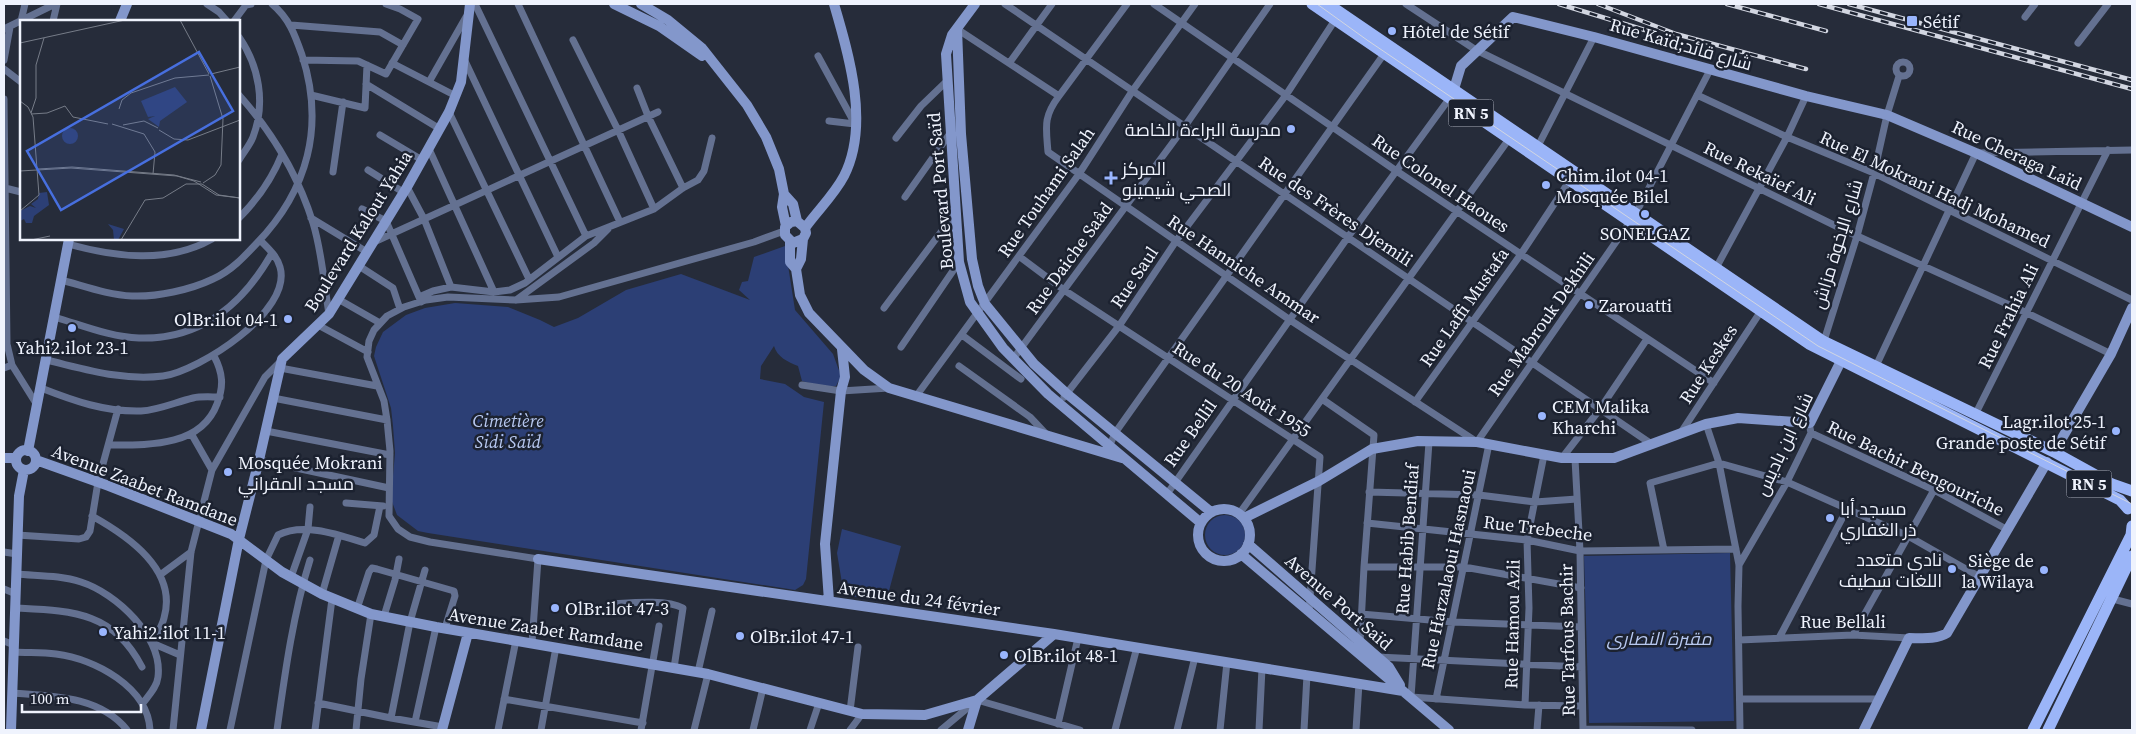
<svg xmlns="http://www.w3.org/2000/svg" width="2136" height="734" font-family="'Source Serif 4',Cairo,serif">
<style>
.green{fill:#2c3f75}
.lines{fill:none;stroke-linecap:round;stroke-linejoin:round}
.street{stroke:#647191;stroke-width:7}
.secondary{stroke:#8397cb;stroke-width:10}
.primary{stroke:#9bb5f8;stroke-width:11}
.tram{stroke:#d2d6e1;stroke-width:1}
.rail-casing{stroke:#d2d6e1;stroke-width:4.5}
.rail{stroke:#1c2230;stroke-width:2.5;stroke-dasharray:8;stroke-linecap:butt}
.poi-dot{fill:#99b5fd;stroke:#1c2230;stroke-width:2}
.labels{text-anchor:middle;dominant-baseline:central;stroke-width:5;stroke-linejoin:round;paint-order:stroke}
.shield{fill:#1c2230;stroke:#b0b4c0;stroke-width:1}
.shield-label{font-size:16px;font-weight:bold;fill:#eff3fd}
.poi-label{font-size:18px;fill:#eff3fd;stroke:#1c2230;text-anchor:start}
.street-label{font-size:18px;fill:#eff3fd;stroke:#1c2230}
.park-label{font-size:18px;font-style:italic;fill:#b7c8f0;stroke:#1c2230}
.inset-road{fill:none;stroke:#767c88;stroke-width:1}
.view{fill:#476fdf;fill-opacity:0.15;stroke:#476fdf;stroke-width:2.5}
.inset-edge{fill:none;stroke:#eff3fd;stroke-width:2.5}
</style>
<rect width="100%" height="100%" fill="#262c3a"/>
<!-- green -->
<path class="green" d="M785,246l10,64 38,44 8,22 -5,10h-16l-18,-5 -4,-15c-10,-4 -21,-9 -24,-20l-13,20 -1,13 25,5 19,13 20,5 -18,177 -3,6 -8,5 -367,-57 -10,-2 -21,-16 -6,-16 4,-46 -2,-27 -2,-18 -17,-52 2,-9 7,-15 23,-17 19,-7 30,-5 53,4 32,13 14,7 24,-9 48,-28 55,-16 69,26 -11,-10 3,-8 6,-1 6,-24z
M1205 535a20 20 0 1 1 40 0a20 20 0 1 1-40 0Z
M842,529l59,17 -15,56 -42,-7 -7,-42z
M1730,553l4,168 -145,2 -5,-167z"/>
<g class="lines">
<!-- street -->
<path class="street" d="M207,4l12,8 8,9
M475,4l111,232
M518,4l102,218
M1005,4l645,439
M1154,4l241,166 319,213
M1406,4l70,46 368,180 183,83 84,41
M2025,17l10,-13
M21,21l4,-17
M53,21l4,-17
M234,21l12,-16 5,-1
M291,25l89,7 23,13
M4,29l51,-25
M957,29l102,67c-16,21 -13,31 -11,56l242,168 187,122 159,-229 74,-143
M239,37c20,29 27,66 14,100 -3,8 -10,16 -14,23
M573,40l45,90 36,79
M2078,43l30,-39
M818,56l37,68
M4,60l6,-33
M303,60l55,1 28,13 32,-55 -18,-10 -14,-5
M465,61l93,196
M1896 69a7 7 0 1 1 14 0a7 7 0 1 1-14 0Z
M1010,62l42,-58
M392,63l64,33
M4,69l17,13
M429,82l37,-65
M366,84l74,45
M637,88l11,28 35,72
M239,95c33,37 59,80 74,128 9,29 11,61 16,91
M311,95l54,13 2,-43
M1697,95l90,42 87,36 258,127
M1059,96l68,-92
M4,99l3,245 5,21 25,40
M449,112l80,167
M829,121l26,3
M380,135l42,25
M896,138l25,-32 27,-26
M1538,146l56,-109
M429,149l65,143
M368,170l35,22
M333,172l10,-70
M407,187l17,32 27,68
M5,188l16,4
M905,197l46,-65
M362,209l24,12 33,76
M239,218c19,-19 33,-39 43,-64
M311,218l56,34
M374,242l284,-130
M68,244c47,13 100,20 144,-5
M1020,257l44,33 55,36 201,131 -11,155
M359,266l34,22 7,21
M1716,268l71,-131 19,-41
M61,280c23,6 47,15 71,16 25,1 58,-6 81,-17 18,-8 31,-22 44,-36 51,-53 68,-117 45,-188 -7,-20 -13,-37 -30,-51
M338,299l42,24
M516,300l78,-57 14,-14
M421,302l-2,-5 14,-6 18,-4 43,5 16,-2 15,-7 61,-47 68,-27 29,-21 15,-8 6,-9 8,-33
M884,308l72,-96
M54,317c28,8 56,20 85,21 63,2 104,-34 133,-85
M318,325l50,27
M962,335l59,44
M1823,344l34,-108 17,-63 13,-58 12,-39
M901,347l58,-85
M1013,359l172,-233 85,-122
M46,360c39,9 76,21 117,16 36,-5 130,-65 117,-109 -3,-11 -12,-19 -20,-27
M959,366l71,51 16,17
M1876,366l100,-213 156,-3
M4,368l8,-3
M280,368l97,18
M802,385l39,6 48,-3
M41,388c33,13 64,24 100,23 18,-1 35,-9 52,-13 8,-2 18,-1 27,-1
M917,395l162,-221 54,-84 62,-86
M1064,397l55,-71 57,-85 110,-146 49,-75
M273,398l114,22
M1322,399l52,36 -10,132 -4,76
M1415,402l106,-148 49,-74
M1975,415l133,-265
M1706,424l13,39 20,102 -1,41 2,124
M266,431l124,24
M1811,433l123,57 74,40
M1680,434l81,-123
M192,435l20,35
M1429,442l-18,255 114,8 57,1
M109,445c39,0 92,2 108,-41 7,-18 6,-31 -3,-48
M1110,445l5,-12 269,-379
M1562,458l38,-49 47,-70
M1575,459l5,92 3,179
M259,460l130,28
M1369,492l110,3 56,7 42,-3
M1167,494l181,-257 101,-138
M346,503l37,3
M1239,514l270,-375
M92,516c36,20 86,54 72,102 -2,9 -8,17 -12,25l28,12
M1367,523l160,17 53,11 156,-2
M17,535l62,4 7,-2 4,-6 8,-49 20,-73
M1664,550l-14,-67 69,-20 68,19 121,54 72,41
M4,552l13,2
M1739,565l48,-83 24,-49 -1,-5
M1364,567h100l117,21
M16,574c22,2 44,1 65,8 35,11 82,55 77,95 -1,10 -9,18 -15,26
M160,575l31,-23
M291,577l17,-48 2,-22
M4,589l12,5
M322,594l17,-59
M2109,598l23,6
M611,604c18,-1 55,-5 72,4l-9,60
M15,608c57,3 98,3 127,59
M357,609l12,-37 3,-4 5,1 77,22 1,5 -10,32
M1361,614l92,8 128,5
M384,616l11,-36 4,-21
M1853,635l81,-145
M1779,638l68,-129
M1739,640l114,-5 56,3
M4,641l10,4
M532,643l6,-84 -108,-17 -20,-5 -12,-8 -9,-13 1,-65 -3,-31 -3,-19 -17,-44 2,-16 5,-11 13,-14 17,-9 22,-7 22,-3 68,3 43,-3 195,-55 30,-11
M14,652c14,1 28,0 42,2 39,5 92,33 94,76
M1378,657l204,10
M698,672l14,-61
M12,693c40,3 88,3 115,37
M504,699l139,24
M1436,699l53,-255
M1740,699h139
M318,703l73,15 52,9
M1525,705l4,-97 -2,-68 17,-85
M850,711l8,-64
M391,718l19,-96 15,-52
M415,722l21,-95
M1058,724l20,-86
M1583,729l109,1
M173,730l18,-178 21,-82 53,-93 17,-17
M230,730l36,-170 12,-25c26,-13 61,0 87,8l9,-8 6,-29
M277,730c8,-57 16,-116 33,-170
M315,730l17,-131
M356,730l5,-51 10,-65
M498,730l18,-90
M541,730l15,-83
M641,730l18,-104
M694,730l14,-56
M753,730l10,-42
M810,730l9,-27
M850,730l12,-16
M941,730l36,-30 103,30
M1115,730l22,-83
M1177,730l18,-73
M1220,730l7,-68
M1259,730l3,-62
M1304,730l3,-55
M1356,730l3,-47
M1537,730l2,-25"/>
<!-- secondary -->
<path class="secondary" d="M614,4l45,22 43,30
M641,4l27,16 34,28 45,57 19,32 13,32 5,25 -2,13 4,19
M975,4l-23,31 -6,19 13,208 11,40 33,46 45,46 153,129
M120,21l7,-17
M957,29l4,105 11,125 6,27 7,18 49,60 32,29 145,119
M1454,89l7,-23 52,-49 81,20 212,59 81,19 89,38 156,74
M784,194l9,10 4,17
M805,228l-8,-7 -6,1 -6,5v8l8,8 10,-4 3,-6 -1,-5c13,-18 29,-33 39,-52 26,-51 5,-121 -10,-172
M790,241v21l6,7 4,26 9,18 55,57 25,18 233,70
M796,269l5,-10 2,-20
M16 460a10 10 0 1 1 20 0a10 10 0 1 1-20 0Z
M28,451l41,-212
M2054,452l57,-98 21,-46
M4,458h12
M36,460l73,26 122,48 51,38 40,22 49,20 65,13 272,47 154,40 63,1 52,-15 77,-66
M1198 535a26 26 0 1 1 52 0a26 26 0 1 1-52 0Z
M1244,518l75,-37 53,-32 46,-8 59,1 85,16h52l92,-34 32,-6 72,5 31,-62
M1248,544l141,123 11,18
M1241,554l208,176
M538,559l516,75 349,57
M829,601l-4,-57 16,-153 4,-14 -3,-28
M11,730l8,-234 5,-26
M201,730l38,-191 20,-79 23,-101 47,-45 78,-127 42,-75 12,-30 9,-78
M442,730l26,-97
M968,730l9,-30
M1864,730l45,-92c12,0 27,2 38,-5l100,-171"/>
<!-- primary -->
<path class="primary" d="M1312,4l497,340 311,156 8,9
M1328,4l495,337 231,111 58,32 20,7
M2033,730l98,-195 1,-9
M2048,730l84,-174"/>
<!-- tram -->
<path class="tram" d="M1317,4l50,36 451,306 314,158"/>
<defs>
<path id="rail" d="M1559,4l89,27
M1598,4l78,30 130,35
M1727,4l99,27
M1819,4l313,85
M1849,4l283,76"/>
</defs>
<!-- rail casing -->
<use href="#rail" class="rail-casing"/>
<!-- rail -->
<use href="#rail" class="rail"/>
</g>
<!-- markers -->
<g class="poi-dot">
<rect x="1906" y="15" width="12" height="12" rx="2.5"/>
<circle cx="1392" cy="31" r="5"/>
<circle cx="1291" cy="129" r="5"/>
<path d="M1108.5 170.5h5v5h5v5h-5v5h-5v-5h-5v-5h5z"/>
<circle cx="1546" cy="185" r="5"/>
<circle cx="1645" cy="214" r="5"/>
<circle cx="1589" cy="305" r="5"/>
<circle cx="288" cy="319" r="5"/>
<circle cx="72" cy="328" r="5"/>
<circle cx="1542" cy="416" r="5"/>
<circle cx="2116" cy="431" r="5"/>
<circle cx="228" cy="472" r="5"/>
<circle cx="1830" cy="518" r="5"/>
<circle cx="1952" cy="569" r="5"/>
<circle cx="2044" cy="570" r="5"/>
<circle cx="555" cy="608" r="5"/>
<circle cx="103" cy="632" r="5"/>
<circle cx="740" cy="636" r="5"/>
<circle cx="1004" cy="655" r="5"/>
</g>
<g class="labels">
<!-- shield labels -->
<g class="shield">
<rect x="1448.5" y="99.5" width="45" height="27" rx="4"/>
<rect x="2066.5" y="470.5" width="45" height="27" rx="4"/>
</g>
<g class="shield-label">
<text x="1471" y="113">RN 5</text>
<text x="2089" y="484">RN 5</text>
</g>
<!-- poi labels -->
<g class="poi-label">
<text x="1923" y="21">Sétif</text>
<text x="1402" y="31">Hôtel de Sétif</text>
<text x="1281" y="129" text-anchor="end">مدرسة البراءة الخاصة</text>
<text x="1122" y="168">المركز<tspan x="1122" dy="21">الصحي شيمينو</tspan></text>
<text x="1556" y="175">Chim.ilot 04-1<tspan x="1556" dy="21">Mosquée Bilel</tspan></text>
<text x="1645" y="233" text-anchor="middle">SONELGAZ</text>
<text x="1599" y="305">Zarouatti</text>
<text x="278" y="319" text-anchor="end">OlBr.ilot 04-1</text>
<text x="72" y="347" text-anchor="middle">Yahi2.ilot 23-1</text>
<text x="1552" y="406">CEM Malika<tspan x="1552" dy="21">Kharchi</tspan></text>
<text x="2106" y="421" text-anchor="end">Lagr.ilot 25-1<tspan x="2106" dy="21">Grande poste de Sétif</tspan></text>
<text x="238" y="462">Mosquée Mokrani<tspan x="238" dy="21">مسجد المقراني</tspan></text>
<text x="1840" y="508">مسجد أبا<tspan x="1840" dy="21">ذر الغفاري</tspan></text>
<text x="1942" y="559" text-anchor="end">نادي متعدد<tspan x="1942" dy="21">اللغات سطيف</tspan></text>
<text x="2034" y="560" text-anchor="end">Siège de<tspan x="2034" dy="21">la Wilaya</tspan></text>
<text x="565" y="608">OlBr.ilot 47-3</text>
<text x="113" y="632">Yahi2.ilot 11-1</text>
<text x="750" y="636">OlBr.ilot 47-1</text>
<text x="1014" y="655">OlBr.ilot 48-1</text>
</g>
<!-- street labels -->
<g class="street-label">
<text transform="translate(1681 44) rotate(16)">Rue Kaïd;شارع قائد</text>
<text transform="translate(2017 155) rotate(25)">Rue Cheraga Laïd</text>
<text transform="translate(1760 173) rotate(26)">Rue Rekaïef Ali</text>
<text transform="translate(1441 183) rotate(34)">Rue Colonel Haoues</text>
<text transform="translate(1935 189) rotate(25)">Rue El Mokrani Hadj Mohamed</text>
<text transform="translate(940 191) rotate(-95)">Boulevard Port Saïd</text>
<text transform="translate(1046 192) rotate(-55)">Rue Touhami Salah</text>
<text transform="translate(1336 211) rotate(34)">Rue des Frères Djemili</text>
<text transform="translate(358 231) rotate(-58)">Boulevard Kalout Yahia</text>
<text transform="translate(1837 244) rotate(-73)">شارع الإخوة مزاش</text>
<text transform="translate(1069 258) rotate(-54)">Rue Daiche Saâd</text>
<text transform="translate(1244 269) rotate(34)">Rue Hanniche Ammar</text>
<text transform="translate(1134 277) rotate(-56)">Rue Saul</text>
<text transform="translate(1464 307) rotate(-55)">Rue Laffi Mustafa</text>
<text transform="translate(2008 316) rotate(-64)">Rue Frahia Ali</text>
<text transform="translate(1541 324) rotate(-55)">Rue Mabrouk Dekhili</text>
<text transform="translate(1708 364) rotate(-57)">Rue Keskes</text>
<text transform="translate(1242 389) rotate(33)">Rue du 20 Août 1955</text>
<text transform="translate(1190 433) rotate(-55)">Rue Bellil</text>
<text transform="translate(1784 444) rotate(-65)">شارع ابن باديس</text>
<text transform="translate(1916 468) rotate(26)">Rue Bachir Bengouriche</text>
<text transform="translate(145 485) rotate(21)">Avenue Zaabet Ramdane</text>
<text transform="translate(1538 528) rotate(7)">Rue Trebeche</text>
<text transform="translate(1407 539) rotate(-86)">Rue Habib Bendiaf</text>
<text transform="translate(1448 569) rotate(-78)">Rue Harzalaoui Hasnaoui</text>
<text transform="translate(919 598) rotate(8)">Avenue du 24 février</text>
<text transform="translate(1339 602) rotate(41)">Avenue Port Saïd</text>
<text x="1843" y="621">Rue Bellali</text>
<text transform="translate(1512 624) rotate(-89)">Rue Hamou Azli</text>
<text transform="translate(546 629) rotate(9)">Avenue Zaabet Ramdane</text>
<text transform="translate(1567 640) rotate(-91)">Rue Tarfous Bachir</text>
</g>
<!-- park labels -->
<g class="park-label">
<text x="508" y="420">Cimetière<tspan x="508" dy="21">Sidi Saïd</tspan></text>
<text x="1659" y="638">مقبرة النصارى</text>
</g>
</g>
<!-- overview -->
<g transform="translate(20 20)">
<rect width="220" height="220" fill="#262c3a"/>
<path d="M155,67l12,15 -27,19 -1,6 -11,-8 7,-3 -7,1 -7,-16zM42 116a8 8 0 1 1 16 0a8 8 0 1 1-16 0ZM27,172l2,13 -15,11 -2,7h-6l-2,-4 -4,2v-10l10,-5 6,2 -5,-4 7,-5 1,-6zM88,204l16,5 -6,11h-4l-1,-10z" fill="#2c3f75"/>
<path class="inset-road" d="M160,0l29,54M0,23l105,-23M191,54l29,-7M0,81l8,6 5,10 6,78 -19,16M45,86l8,11 35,7M99,89l3,-9 9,-7 44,-15 34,-3M11,93l5,-15v-33l8,-27M11,94l16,-1 18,-7M92,104l32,10 11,18 -2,22M103,105l21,-4 14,7M139,110l15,9 14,1 52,-20M18,149l34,-2 102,8 27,7M0,151l51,-3 106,8 17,5 22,14 24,3M183,163l12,-8 6,-10 2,-46 -13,-43M11,220l19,-4M101,220l24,-40 18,-2 23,-14h16l17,11 21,3"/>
<path class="view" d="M179,32l34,59 -172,99 -34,-59z"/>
<rect width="220" height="220" class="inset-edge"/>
</g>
<!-- border -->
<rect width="2136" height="734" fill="none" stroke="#eff3fd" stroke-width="10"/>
<!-- scale -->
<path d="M22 704v8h119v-8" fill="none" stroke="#eff3fd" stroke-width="2.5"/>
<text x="30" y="704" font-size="15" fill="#eff3fd" stroke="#1c2230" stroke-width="4" paint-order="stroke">100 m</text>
</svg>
